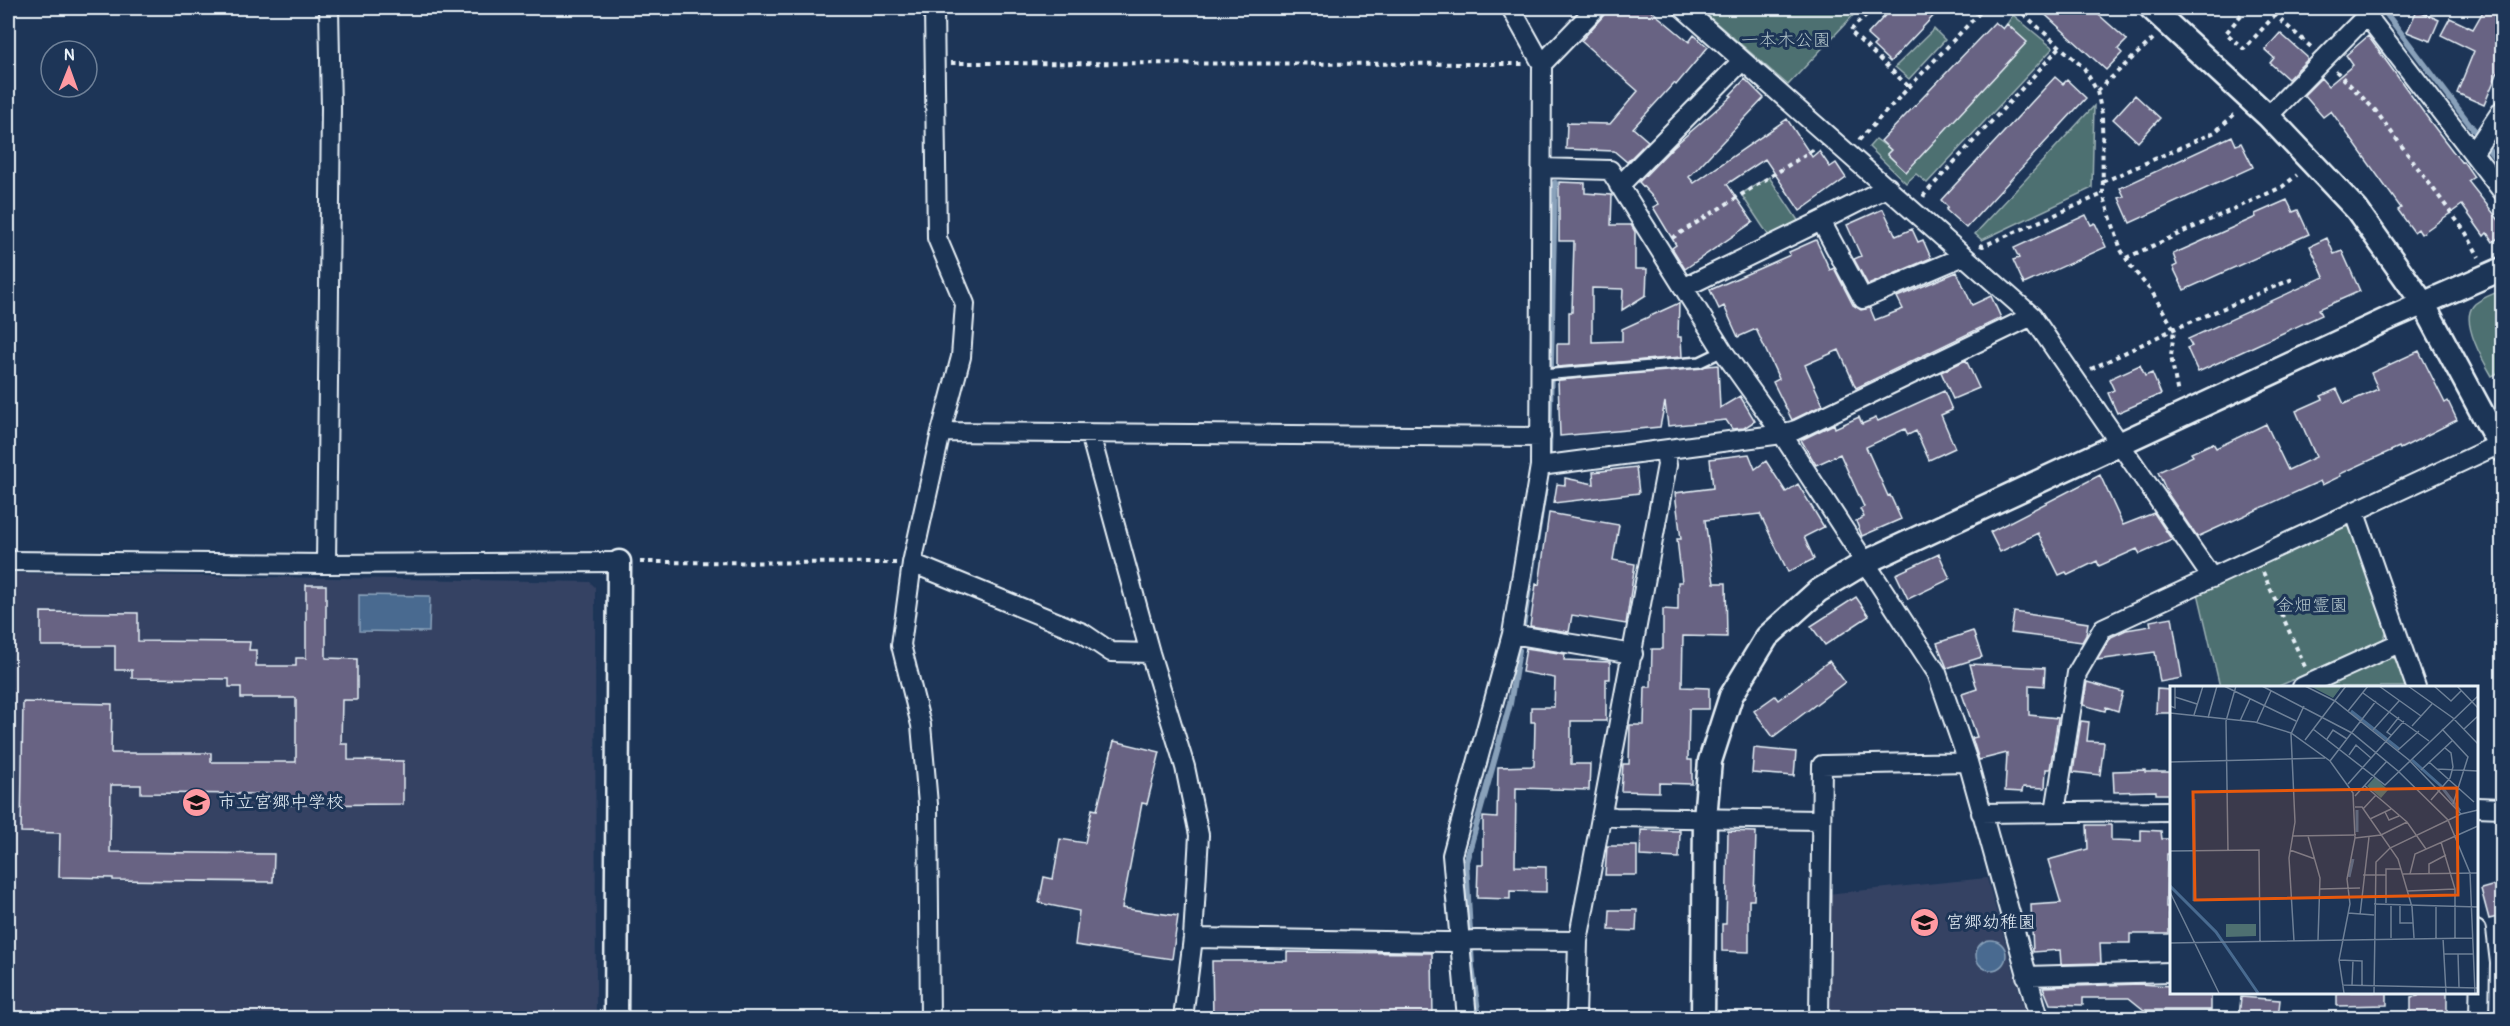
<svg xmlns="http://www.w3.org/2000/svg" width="2510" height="1026" font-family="Pangolin,'Klee One',sans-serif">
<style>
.built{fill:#344364}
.green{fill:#4e7071;stroke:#9bb0b4;stroke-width:1.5}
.water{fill:#496b90;stroke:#89a1ba;stroke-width:1.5}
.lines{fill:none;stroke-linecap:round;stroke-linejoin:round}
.stream{stroke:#89a1ba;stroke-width:6}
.building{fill:#686483;stroke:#e8f1f8;stroke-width:1.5}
.service-casing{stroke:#e8f1f8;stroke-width:14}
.minor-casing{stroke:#e8f1f8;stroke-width:22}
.tertiary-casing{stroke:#e8f1f8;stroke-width:27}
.path{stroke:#e8f1f8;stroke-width:4;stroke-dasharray:4.5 4.5;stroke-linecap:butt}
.service{stroke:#1d3557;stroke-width:9}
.minor{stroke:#1d3557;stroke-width:18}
.tertiary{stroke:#1d3557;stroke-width:22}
.labels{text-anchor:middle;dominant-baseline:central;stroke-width:6;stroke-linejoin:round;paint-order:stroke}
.park-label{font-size:18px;fill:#b2c4c9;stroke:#1d3557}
.poi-label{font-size:18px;fill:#e8f1f8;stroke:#1d3557;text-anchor:start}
.inset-river{fill:none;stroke:#496b90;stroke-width:3}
.inset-road{fill:none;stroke:#6e8097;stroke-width:1.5}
.view{fill:#e8590c;fill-opacity:0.15;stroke:#e8590c;stroke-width:3}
.inset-edge{fill:none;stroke:#e8f1f8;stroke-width:3}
</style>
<rect width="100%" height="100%" fill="#1d3557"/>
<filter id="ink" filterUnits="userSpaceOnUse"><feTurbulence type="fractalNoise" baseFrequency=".0167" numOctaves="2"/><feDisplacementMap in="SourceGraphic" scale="12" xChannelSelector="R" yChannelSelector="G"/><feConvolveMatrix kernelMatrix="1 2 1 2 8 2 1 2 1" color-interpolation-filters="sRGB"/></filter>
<g filter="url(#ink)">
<!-- built -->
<path class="built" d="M12,573l578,9 5,5 1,431h-587l5,-10z
M1987,878l40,140h-202l1,-124z"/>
<!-- green -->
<path class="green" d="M1699,8h161l-72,77z
M2013,15l40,33 -126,135 -11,-9 -10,9 -37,-36 7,-8 15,11 -4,4 19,18z
M1934,29l11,11 -36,39 -14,-12z
M2094,106l-2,82 -110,52 -7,-6z
M1769,177l30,45 -30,14 -28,-42z
M2502,290v81l-10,5c-9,-15 -32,-54 -19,-70 6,-8 21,-12 29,-16z
M2340,527h12l36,103 -5,9 -106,48h-57l-22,-94z
M2390,657l8,3 9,27h-87z"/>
<!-- water -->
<path class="water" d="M359,595l71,1 -1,36 -70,-1z
M1976 955a15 15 0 1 1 30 0a15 15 0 1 1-30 0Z"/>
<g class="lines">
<!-- stream -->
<path class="stream" d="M2382,8l120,159
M8,415v591
M1549,454l6,-271
M1523,627l22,-142
M1479,1018l-7,-51 -6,-105 44,-158 9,-54"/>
</g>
<!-- building -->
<path class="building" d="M1610,8h38l41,34 5,-7 14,12 -32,38 -2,-2 -41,45 15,13 -21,21 -13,-11 -48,-2 1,-26 43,1 28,-33 -57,-50z
M1892,8h49l-51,54 -17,-16 3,-3 -9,-8z
M2038,8h53l36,32 -9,9 4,4 -16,17z
M2485,8h17v54l-18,43 -27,-12 17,-42 -33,-16 9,-17 23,11z
M2417,10l22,10 -9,21 -23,-9z
M1995,22l8,7 4,-5 20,18 -121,130 -19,-18 4,-4 -10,-9z
M2280,33l27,24v3l-19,19 -18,-16 4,-5 -9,-8z
M2368,36l64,88 29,38 2,-1 11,16 -6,4 34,43v11l-9,7 -6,-9 -3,3 -22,-31 -41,29 -3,-5 -4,3 -16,-22 3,-2 -70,-97 -8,6 -19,-22 17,-17 7,8 25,-21 -7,-10z
M2055,77l8,7 4,-4 19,18 -120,130 -20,-18 2,-3 -7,-7z
M1745,79l19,19 -75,79 5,6 93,-64 25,38 7,-6 11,16 6,-4 10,15 -46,33 -35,-52 -38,25 26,38 -68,47 -13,-21 4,-3 -23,-38 6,-3 -20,-22 35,-36 58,-50 -2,-1z
M2135,95l25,23 -22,24 -25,-23z
M2232,136l4,9 5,-2 12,24 -123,56 -11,-25 5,-2 -4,-8z
M1559,182l26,1v10l27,2 -1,30h20l4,7v37h12l-1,26 -24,15 1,-21 -31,-1v54l30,-1v-12l57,-26 -1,34h3l1,20 -125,10v-23h12v-32h3l2,-71h-15z
M2287,200l6,12 5,-2 11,24 -125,56 -11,-23 4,-2 -4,-11 83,-37 -1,-3z
M1883,209l13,27 16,-7 6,13 5,-2 8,18 -63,27 -14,-26 7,-3 -14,-31z
M2086,215l5,10 4,-2 11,24 -82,37 -11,-24 6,-2 -5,-10z
M2327,238l7,16 8,-3 18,40 -41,18 3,6 -124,57 -11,-24 5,-2 -4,-7 136,-62 -14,-31z
M1816,240l14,30 4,-2 19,37 8,5 9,-2 5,12 28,-11 -6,-12 60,-25 15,33 19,-9 10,22 -145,70 -17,-38 -34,15 18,40 -31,15 -19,-38 6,-3 -23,-50 -18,8 -14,-31 -5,3 -9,-19 80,-35 -1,-3z
M2419,351l26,52 3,-2 9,19 -57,29 -1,-2 -59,27 1,2 -19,9 -2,-4 -4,2 -119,54 -29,-43 -10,-22 35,-16 -2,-3 22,-10 3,5 50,-24 22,46 28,-13 -20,-46 27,-12 -2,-3 16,-7 7,15 34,-15 -7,-16z
M1966,360l13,28 -26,11 -12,-27z
M1718,365l2,43 20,-12 15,25 -11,7 -12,1 -6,-9 -58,6 -3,-24 -5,25 -100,9 -2,-56z
M2140,365l5,11 7,-3 9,21 -44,19 -9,-20 6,-3 -5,-11z
M1944,391l8,19 -11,5 14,33 -26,12 -13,-29 -8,4 -3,-6 -39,18 22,49 2,-1 11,24 -39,17 -6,-15 8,-4 -4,-8 4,-2 -24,-53 -24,11 -15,-25 33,-16 1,4 24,-11 3,7 14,-6 2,3z
M1749,454l6,15 11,-8 20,31 12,-8 26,43 -20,10 10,22 -26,13 -28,-58 -55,6 9,63h12l1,54 -44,-1 -1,51 27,1v21h-20l-1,51h4v24l-33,-1v9l-38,-1 2,-27h6l1,-39h14l1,-38h6l1,-38h11v-40l15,1v-28h4l-5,-43h4l-6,-46 38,-5 -3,-29z
M1636,467l3,26 -85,10 3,-19 8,1v-7l29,6 -1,-12z
M2100,475l23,50 31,-12 18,27 -32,14 -3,-5 -38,17 -2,-5 -29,14 -2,-3 -7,3 -21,-42 -38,19 -10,-20z
M1549,513l70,12 -6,35 22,4 -9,60 -54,-9 -3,17 -39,-6 6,-42 3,1z
M1939,554l11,25 -42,20 -12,-25z
M306,585h20v73l31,1v41h-15l-1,44h7v16l55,1v43l-133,1v-11l-129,-1v-8h-30l-1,67 164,2 -1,28 -160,-2v-2l-54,-1 1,-44 -39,-1 2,-130 89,2 -1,49h100v9h85v-64h-55v-11h-12v-8l-97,-1v-8h-17v-24h-74v-34l97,1v28l112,1 -1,8h7v16h40v-8h10z
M1856,597l13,19 -44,29 -14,-19z
M2014,612l74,11 -2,12 -4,7 -71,-9z
M2172,617l10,61 -22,4 -5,-30 -58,8 14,-23 15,-7 25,-4 -1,-5z
M1973,631l9,26 -35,11 -10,-25z
M1526,648l39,6 -1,6 46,2v17h-4v42h-35v43h19l-1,26 -73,-2 -1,78 31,1v25l-36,-1v8l-33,-1 1,-33h5v-48l14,1 1,-51 36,-1 1,-44h-4v-15h23l1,-29 -33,-6z
M1829,661l16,21 -72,55 -19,-26 21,-15 3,4z
M1970,664l75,4 -1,18 -15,-1v30l29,3 -8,51h-4l-1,19 -22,-1 -1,5 -17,-1 2,-38 -28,7 -7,-22 5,-1 -15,-43 15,-5z
M2087,682l36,10 -5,19 -12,-4 -1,4 -22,-6z
M2157,689l14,1v23h-15z
M2081,721l8,1 -2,19 17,1 -4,33 -27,-3z
M1114,741l46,11 -13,52 -5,-1 -20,105 56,8 -6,43 -97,-14 4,-34 -40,-8 5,-26 9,2 7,-40 25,4 7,-34 5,1z
M1754,748l42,4 -2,24 -42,-3z
M2145,770v2h26v22h-15v-3l-42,1 -1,-21z
M2087,825h24v15l30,1v-11l20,1 1,8h9v15h-4l-1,53h3v27h-39v9h-30l1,20 -40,1 -1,-14 -27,2 -2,-47 30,-2 -13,-43 40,-11z
M1641,830l39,1 -1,27 -39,-2z
M1728,831l28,1 -2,68h-5v52l-27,-1v-27h4z
M1607,846h30v29h-32z
M2502,883v33l-13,3 -8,-30z
M1610,910h27l-1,21 -27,-1z
M1287,952l145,1 1,65h-220l-1,-57h75z
M2140,984l31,2v6h40v18h-67l-15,-12h-46v7l-33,-1 -7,-17z
M2337,992h50v13l-50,1z
M2419,992h28v26h-36v-21l7,-1z
M2241,997l39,3 -2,18 -39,-1z"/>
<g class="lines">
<defs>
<path id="service" d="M1542,375l158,-13 23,-11"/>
<path id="minor" d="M1683,8l349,308 180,262
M2361,8l141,183
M1542,64l54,-56
M2268,116l106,-108
M2474,152l28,-42
M1542,168l68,2 113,181 59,83 155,239 31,89 71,256
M1619,186l123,-125
M1821,221l42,78 101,-43
M1685,287l136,-66 67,-34
M941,432l600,5
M1090,434l60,219 35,114 14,68 -6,103 -10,80
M1540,466l242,-32 14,-4 236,-114
M2355,513l61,174
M8,561l318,3 293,-2
M912,563l171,70 28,19 39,1
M326,564l5,-456 -2,-100
M1512,634l121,20
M2302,687l97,-44
M2476,807l26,1
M2055,812l22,-139 26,-45 399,-185
M1981,813l190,-2
M1603,815l12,2 205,3
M2476,930l4,34 -1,54
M1193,938l251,4 32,-2 102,1
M2026,976l145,-4
M930,1018l-2,-214 -7,-79 -20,-80 11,-82 29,-131 20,-75 4,-53 -28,-66 -3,-230
M1467,1018l-15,-163 60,-221 28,-168 2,-402 -31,-56
M1576,1018l2,-77 89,-476 -2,-14
M1819,1018l3,-253 146,-3"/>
<path id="tertiary" d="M2151,8l117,108 89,94 66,93 79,147
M616,1018l3,-456
M1703,1018l2,-200 5,-57 21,-65 36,-59 51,-46 48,-29 524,-244 112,-49"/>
</defs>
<!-- service casing -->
<use href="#service" class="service-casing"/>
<!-- minor casing -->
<use href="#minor" class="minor-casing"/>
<!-- tertiary casing -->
<use href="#tertiary" class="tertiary-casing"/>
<!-- path -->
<path class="path" d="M1873,8l-23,23 59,56
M1998,8l21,2 65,58 13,23 5,23 1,80 18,56 11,18 20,24 22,37 -3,27 7,39
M2247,8l-21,25 18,16 31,-34
M2267,8l44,39
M951,63l572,1
M2336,71l39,39 91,123 13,24
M2097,91l57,-53
M1859,140l125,-132
M2103,182l112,-50 22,-20
M1926,196l-2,-1 136,-148
M1672,238l144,-90
M1980,245l3,1 120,-52
M2126,258l156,-71 15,-12
M2091,369l83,-40 121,-51
M640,562l256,1
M2263,572l42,95"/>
<!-- service -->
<use href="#service" class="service"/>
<!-- minor -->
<use href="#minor" class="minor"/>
<!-- tertiary -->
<use href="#tertiary" class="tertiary"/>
</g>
</g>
<!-- icons -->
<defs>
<symbol id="school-disc" viewBox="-11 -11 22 22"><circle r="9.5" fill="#ff9aa2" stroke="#1d3557"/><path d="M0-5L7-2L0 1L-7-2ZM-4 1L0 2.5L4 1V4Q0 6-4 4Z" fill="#111"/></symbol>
</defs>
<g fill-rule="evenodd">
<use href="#school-disc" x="180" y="786" width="33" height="33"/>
<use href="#school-disc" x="1908" y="906" width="33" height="33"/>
</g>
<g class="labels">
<!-- park labels -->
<g class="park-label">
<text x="1786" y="40">一本木公園</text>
<text x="2312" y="605">金畑霊園</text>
</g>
<!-- poi labels -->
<g class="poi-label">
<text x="218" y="802">市立宮郷中学校</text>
<text x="1946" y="922">宮郷幼稚園</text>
</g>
</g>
<!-- overview -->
<g transform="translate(2170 686)">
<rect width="308" height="308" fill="#1d3557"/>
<path d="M140,0h32l-9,12zM205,91l13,13 -7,8 -14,-12zM56,238h30v12l-30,1z" fill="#4e7071"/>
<path class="inset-river" d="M181,25l48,38M242,74l29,26 19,25M187,146v-22M179,191l4,-18M0,200l46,46 42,61M24,215v-102"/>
<path class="inset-road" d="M54,0l72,35M92,0l90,47 46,38 50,49 22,53 5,120M135,0l30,15 74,59 52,54M209,0l42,30M238,0l45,32 25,26M264,0l17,15 10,-10M287,0l21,22M193,7l66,48M5,11l22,7M0,20l5,2v-22M178,25l20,-25M0,27l85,9 36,11 39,28 23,32 2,45 -8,41 3,25 -11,56 5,33M24,29l9,-29M38,32l9,-32M70,35l10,-22M87,36l14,-31M242,40l20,-22M143,43l72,56 93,-89M272,43l26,28 -15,47M294,43l14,-13M203,44l26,-29M221,49l-4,-3 12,-15M157,53l6,-9 14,9M135,54l41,-54M228,64l21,-19M179,69l7,-10 15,13M160,75l46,-60M0,76l155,-4M259,76l45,40M267,83l41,2M251,84l32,-30M178,98l56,-63M195,100l42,36 19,27M185,110l32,-35M261,114l19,-22 3,-11 -2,-14 -6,-5M185,121h7l36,52 14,48 2,31M193,123l13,-14M215,126l4,8 10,-4M200,133l21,-10M122,150l64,-1M138,150l12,42 -2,62M185,152l26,-3 26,-13M271,156l14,47v49M120,164l25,9M0,165l89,-1 1,91M58,165l-2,-130 10,-35M259,187v-9l17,-9M233,188l75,-1M240,188l5,-20 63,-28M193,189h23M150,203l40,-1M237,205l48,-2M0,206l49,101M216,217v-34h15M204,218l104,3M230,218v19h13M266,221v31M178,227l26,2M190,229l9,-78M221,252v-34M273,252l3,55M124,255l-5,-83 6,-36 -4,-88 13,-28M0,257l303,-5M274,268h30M288,268l1,33M169,274l23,1v24M172,299l136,3M182,299l1,-25M204,307l2,-131 14,-14 71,-34 17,-4"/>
<path class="view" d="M287,102l1,107 -263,5 -2,-108z"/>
<rect width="308" height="308" class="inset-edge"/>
</g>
<!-- margin -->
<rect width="2510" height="1026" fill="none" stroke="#1d3557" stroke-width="30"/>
<rect x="15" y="15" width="2480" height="996" fill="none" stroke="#e8f1f8" stroke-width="2" filter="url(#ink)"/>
<!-- north arrow -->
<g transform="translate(69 69) rotate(1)"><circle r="28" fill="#1d3557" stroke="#6e8097" stroke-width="1.5"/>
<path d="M0-4.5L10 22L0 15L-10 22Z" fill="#ff9aa2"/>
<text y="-9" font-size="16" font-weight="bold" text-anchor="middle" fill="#e8f1f8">N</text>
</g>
</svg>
